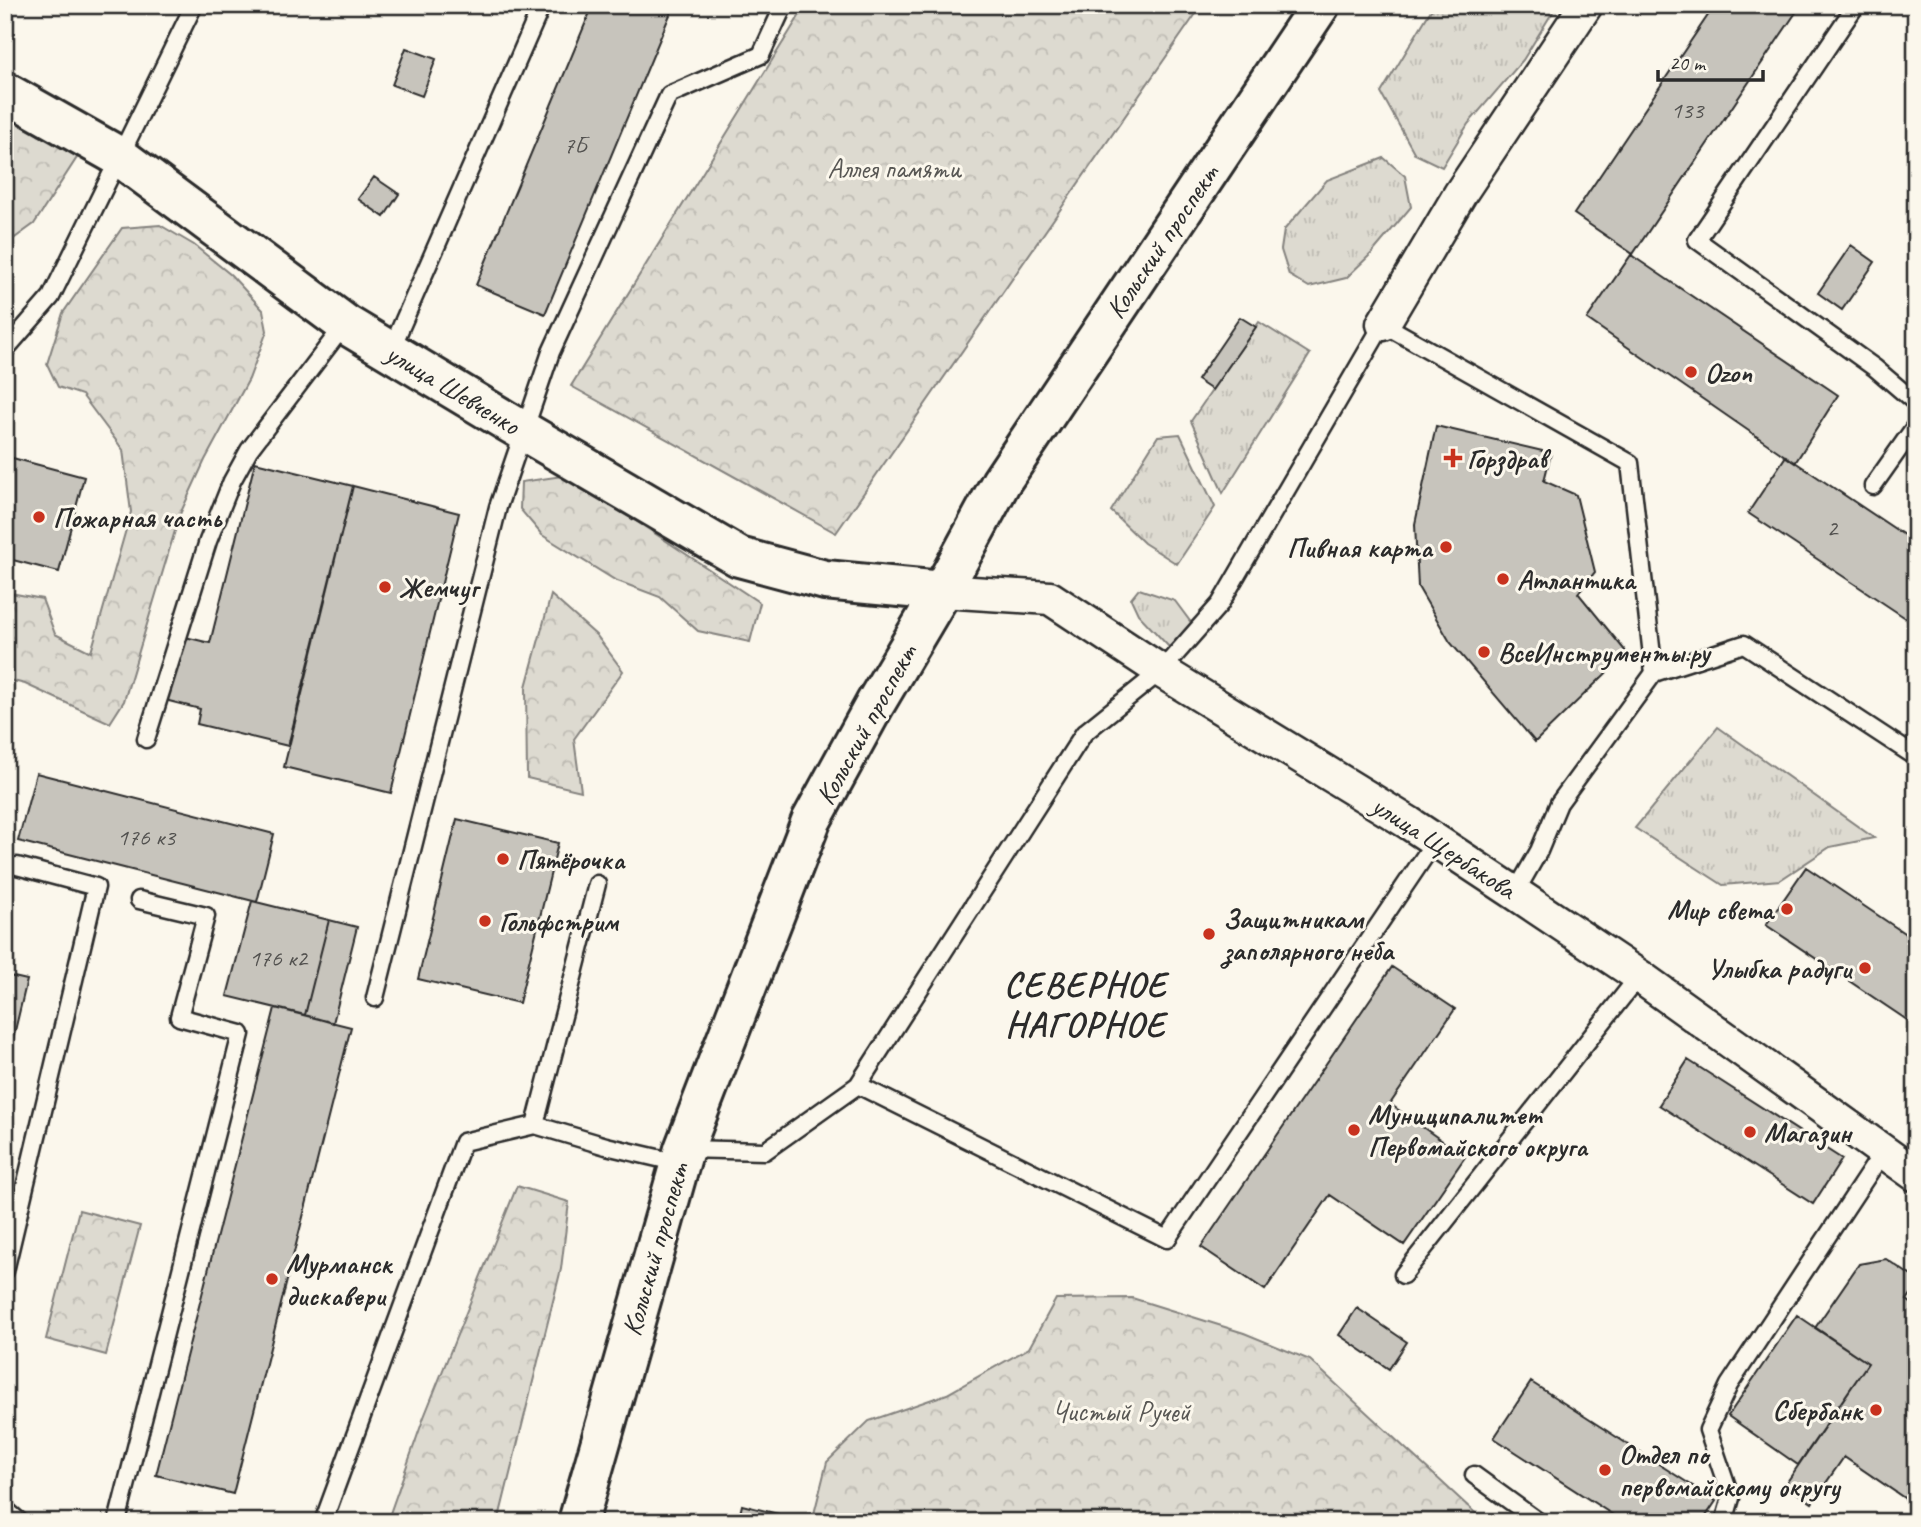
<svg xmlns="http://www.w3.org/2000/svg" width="1921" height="1527" font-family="Caveat,sans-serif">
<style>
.grass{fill:url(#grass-tufts);stroke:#84827e;stroke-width:2}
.forest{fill:url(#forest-crowns);stroke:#84827e;stroke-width:2}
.building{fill:#c7c4bc;stroke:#2b2b2b;stroke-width:2}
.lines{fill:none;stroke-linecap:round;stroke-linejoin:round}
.service-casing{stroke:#2b2b2b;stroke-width:21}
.minor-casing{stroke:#2b2b2b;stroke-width:37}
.secondary-casing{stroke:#2b2b2b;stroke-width:44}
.primary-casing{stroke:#2b2b2b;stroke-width:44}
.service{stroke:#fbf7ec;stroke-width:16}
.minor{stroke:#fbf7ec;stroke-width:32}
.secondary{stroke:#fbf7ec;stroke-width:38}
.primary{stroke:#fbf7ec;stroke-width:38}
.poi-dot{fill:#c8321e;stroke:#fbf7ec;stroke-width:2.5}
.labels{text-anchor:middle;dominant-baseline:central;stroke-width:6;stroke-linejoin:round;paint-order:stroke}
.number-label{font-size:24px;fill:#52514f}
.park-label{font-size:28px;fill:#585754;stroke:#fbf7ec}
.street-label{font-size:28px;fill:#2b2b2b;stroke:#fbf7ec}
.poi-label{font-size:28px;font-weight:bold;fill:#2b2b2b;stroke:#fbf7ec;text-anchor:start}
.district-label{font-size:35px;font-weight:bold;letter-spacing:2px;fill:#2b2b2b;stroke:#fbf7ec}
</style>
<defs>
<pattern id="grass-tufts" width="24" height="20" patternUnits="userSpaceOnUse" patternTransform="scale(1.75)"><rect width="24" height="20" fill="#dddad0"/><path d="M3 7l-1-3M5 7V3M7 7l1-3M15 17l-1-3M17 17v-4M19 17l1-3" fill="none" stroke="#bebbb3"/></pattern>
<pattern id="forest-crowns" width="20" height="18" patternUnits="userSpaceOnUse" patternTransform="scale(1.75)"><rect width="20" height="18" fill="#dddad0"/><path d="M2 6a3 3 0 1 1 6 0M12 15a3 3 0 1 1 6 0" fill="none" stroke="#bebbb3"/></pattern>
</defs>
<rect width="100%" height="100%" fill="#fbf7ec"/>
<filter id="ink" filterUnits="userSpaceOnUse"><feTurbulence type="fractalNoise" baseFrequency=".0143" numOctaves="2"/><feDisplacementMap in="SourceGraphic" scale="14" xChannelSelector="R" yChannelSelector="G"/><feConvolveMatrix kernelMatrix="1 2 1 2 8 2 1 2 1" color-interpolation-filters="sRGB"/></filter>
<g filter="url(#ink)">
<!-- grass -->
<path class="grass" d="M1434,5h123l-34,55 -55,64 -26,43 -27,-13 -34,-61z
M1384,158l21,18 6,31 -38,45 -27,26 -37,9 -20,-12 -8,-25 3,-20 43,-50z
M1259,322l51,32 -87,139 -32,-72z
M1180,434l35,73 -38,57 -33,-21 -33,-32 47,-75z
M1139,589l36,12 17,23 -23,23 -31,-33 -7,-15z
M1718,727l156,111 -44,9 -50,33 -57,5 -88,-57z"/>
<!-- forest -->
<path class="forest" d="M806,5h396l-366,528 -265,-147z
M5,110l75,43 -46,71 -29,21z
M160,225l34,20 37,30 32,35 4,21 -18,48 -44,81 -25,54 -56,187 -14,22 -85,-39 -20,-5v-87l37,7 13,35 36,18 40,-140 -8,-62 -41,-55 -24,-8 -11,-23 16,-51 59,-85z
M562,476l71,43 127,84 -10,39 -52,-11 -38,-34 -45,-17 -73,-45 -22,-26 1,-27z
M551,595l46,41 26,35 -49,68 7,52 -54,-13 -1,-91z
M517,1186l52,16 -8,67 -63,253h-111l37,-105z
M79,1210l61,16 -34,129 -60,-16z
M1132,1298l112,35 66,27 175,162h-673l15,-60 42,-41 78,-27 82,-46 27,-49z"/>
<!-- building -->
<path class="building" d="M593,5h81l-129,309 -69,-29z
M1715,5h86l-168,249 -59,-40z
M406,48l30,11 -14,37 -30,-11z
M374,177l25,17 -15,23 -26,-18z
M1851,245l24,17 -33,48 -24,-17z
M1631,255l207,140 -43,68 -208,-144z
M1240,317l16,10 -44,63 -15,-10z
M1436,426l115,27 -7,28 32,14 19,77 -17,21 49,60 -92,89 -85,-100 -32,-55 -3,-63z
M5,456l79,21 -25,95 -54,-14z
M1786,456l130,87v82l-168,-112z
M255,462l98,24 -65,260 -91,-22 3,-15 -35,-9 16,-64 29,7z
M353,486l106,27 -68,280 -107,-26z
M36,773l238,61 -17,68 -239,-61z
M457,819l101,24 -39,160 -101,-24z
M1806,867l110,74v85l-150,-101z
M252,901l77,19 -24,95 -78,-19z
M329,920l28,7 -24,96 -28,-8z
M1392,967l63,42 -65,95 75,53 -61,88 -74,-50 -65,95 -64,-43z
M5,975l22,5 -22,93z
M275,1008l76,19 -118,467 -77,-19z
M1688,1060l154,99 -29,45 -154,-99z
M1886,1259l30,20v8l-9,13 9,7v199l-72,-49 -32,46 -27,-18 83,-122 -53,-35 44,-64z
M1357,1308l50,34 -18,27 -50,-34z
M1797,1315l71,48 -70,102 -70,-49z
M1531,1382l185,119 -14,21h-78l-130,-84z
M742,1505l36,9 -2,8h-38z"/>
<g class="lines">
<defs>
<path id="service" d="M1856,5l-159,235 178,128 41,35
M5,350l46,-53 143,-292
M390,352l152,-347
M1873,486l43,-61
M1654,673l90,-29 172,113
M146,739l62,-198 24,-60 17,-31 96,-126
M375,998l123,-491 53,-155 118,-257 92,-40 23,-50
M858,1085l309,154 268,-398
M535,1125l62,-241
M684,1149l81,2 93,-66 226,-352 77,-62 59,-67 163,-280 247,139 24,210 -95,130 -20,48 -24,42
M5,1271l91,-384 -79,-21
M1403,1275l236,-299
M1474,1475l65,47
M5,1509l15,13
M117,1522l124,-488 -62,-17 27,-101 -67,-16
M323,1522l140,-380 72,-17 71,21 73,17
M1724,1522l7,-24 -23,-68 21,-45 154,-233"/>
<path id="minor" d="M1383,324l77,-130 126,-189
M942,591l108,7 111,73 248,152 106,70 124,83 277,199"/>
<path id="secondary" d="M5,92l115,65 225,167 163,98 231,135 86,23 117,11"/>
<path id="primary" d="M578,1522l106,-373 127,-328 64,-117 67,-113 59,-109 319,-477"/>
</defs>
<!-- service casing -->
<use href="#service" class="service-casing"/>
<!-- minor casing -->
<use href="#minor" class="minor-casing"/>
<!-- secondary casing -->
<use href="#secondary" class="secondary-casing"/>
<!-- primary casing -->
<use href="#primary" class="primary-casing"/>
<!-- service -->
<use href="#service" class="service"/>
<!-- minor -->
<use href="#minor" class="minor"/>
<!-- secondary -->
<use href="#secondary" class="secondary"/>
<!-- primary -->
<use href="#primary" class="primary"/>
</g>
</g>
<!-- markers -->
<g class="poi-dot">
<circle cx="1691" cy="372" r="7"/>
<path d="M1449.5 447.5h7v7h7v7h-7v7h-7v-7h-7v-7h7z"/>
<circle cx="39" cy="517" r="7"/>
<circle cx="1446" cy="547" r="7"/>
<circle cx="1503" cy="579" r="7"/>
<circle cx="385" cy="587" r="7"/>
<circle cx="1484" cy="652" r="7"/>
<circle cx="503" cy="859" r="7"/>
<circle cx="1787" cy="909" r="7"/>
<circle cx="485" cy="921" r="7"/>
<circle cx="1209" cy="934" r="7"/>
<circle cx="1865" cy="968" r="7"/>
<circle cx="1354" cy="1130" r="7"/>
<circle cx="1750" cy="1132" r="7"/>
<circle cx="272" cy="1279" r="7"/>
<circle cx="1876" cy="1410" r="7"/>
<circle cx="1605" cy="1470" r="7"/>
</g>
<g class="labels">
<!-- number labels -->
<g class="number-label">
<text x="1687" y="110">133</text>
<text x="575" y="145">7Б</text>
<text x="1832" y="528">2</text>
<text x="146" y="837">176 к3</text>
<text x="278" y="958">176 к2</text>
</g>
<!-- park labels -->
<g class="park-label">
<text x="894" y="168">Аллея памяти</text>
<text x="1121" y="1411">Чистый Ручей</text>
</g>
<!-- street labels -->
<g class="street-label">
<text transform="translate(1162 241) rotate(-56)">Кольский проспект</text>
<text transform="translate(453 389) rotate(31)">улица Шевченко</text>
<text transform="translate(866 724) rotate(-61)">Кольский проспект</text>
<text transform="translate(1444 847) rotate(33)">улица Щербакова</text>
<text transform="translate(655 1249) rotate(-74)">Кольский проспект</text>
</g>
<!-- poi labels -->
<g class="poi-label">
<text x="1705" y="372">Ozon</text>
<text x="1467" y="458">Горздрав</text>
<text x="53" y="517">Пожарная часть</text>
<text x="1432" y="547" text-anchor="end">Пивная карта</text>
<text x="1517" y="579">Атлантика</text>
<text x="399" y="587">Жемчуг</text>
<text x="1498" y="652">ВсеИнструменты.ру</text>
<text x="517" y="859">Пятёрочка</text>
<text x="1773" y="909" text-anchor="end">Мир света</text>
<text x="1223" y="918">Защитникам<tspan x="1223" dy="32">заполярного неба</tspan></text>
<text x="499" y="921">Гольфстрим</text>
<text x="1851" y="968" text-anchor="end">Улыбка радуги</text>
<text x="1368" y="1114">Муниципалитет<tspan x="1368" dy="32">Первомайского округа</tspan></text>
<text x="1764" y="1132">Магазин</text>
<text x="286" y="1263">Мурманск<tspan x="286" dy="32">дискавери</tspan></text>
<text x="1862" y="1410" text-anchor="end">Сбербанк</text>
<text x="1619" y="1454">Отдел по<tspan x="1619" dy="32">первомайскому округу</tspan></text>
</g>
<!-- district labels -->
<g class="district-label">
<text x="1086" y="984">СЕВЕРНОЕ<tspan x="1086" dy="40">НАГОРНОЕ</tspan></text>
</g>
</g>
<!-- margin -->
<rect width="1921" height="1527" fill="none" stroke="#fbf7ec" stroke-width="28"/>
<rect x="14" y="14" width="1893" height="1499" fill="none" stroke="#2b2b2b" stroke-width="2.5" filter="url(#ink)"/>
<!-- scale -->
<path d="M1658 70v10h105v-10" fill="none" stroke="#2b2b2b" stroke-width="3.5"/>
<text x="1669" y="70" font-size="21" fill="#2b2b2b" stroke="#fbf7ec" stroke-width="5" paint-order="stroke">20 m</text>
</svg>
